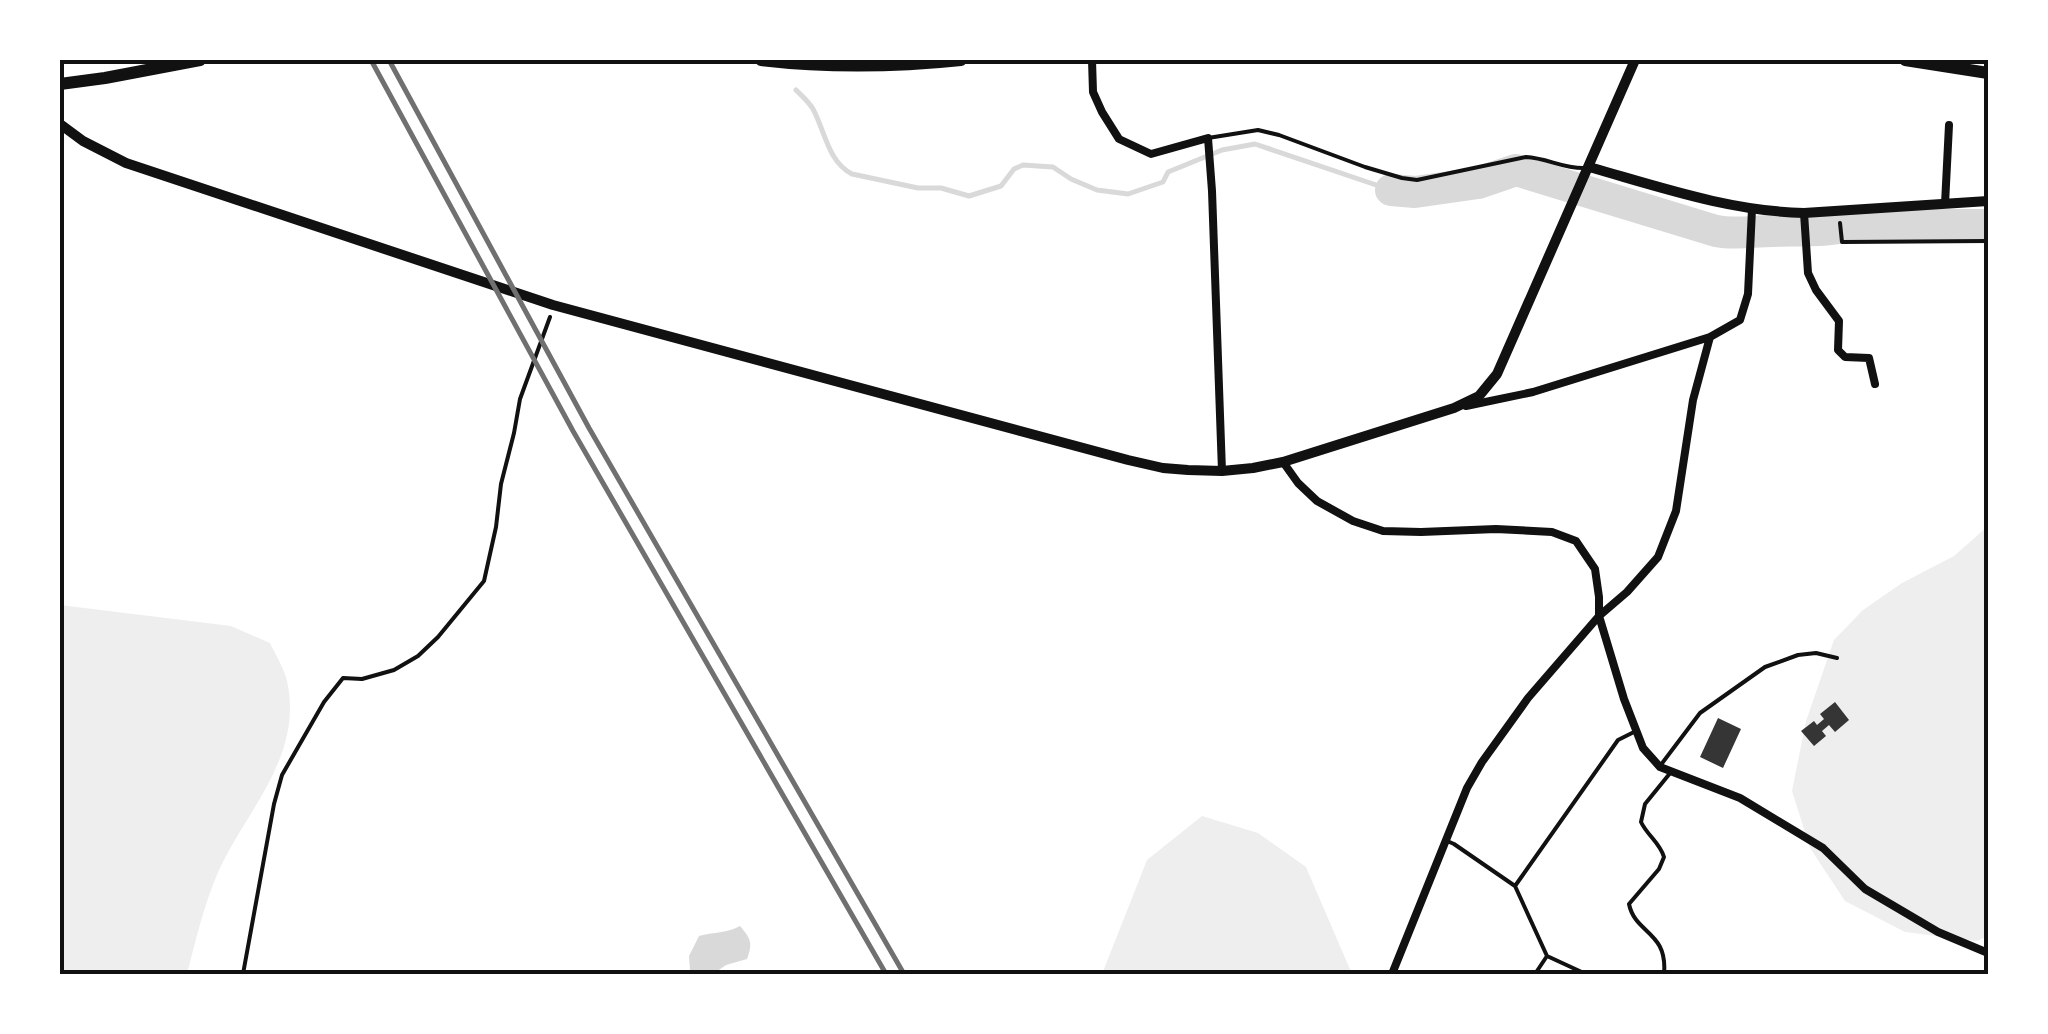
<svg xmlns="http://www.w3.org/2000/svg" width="2048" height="1034" font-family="Merriweather,serif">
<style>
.green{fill:#eee}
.water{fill:#d9d9d9}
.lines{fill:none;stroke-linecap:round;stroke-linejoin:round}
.stream{stroke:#d9d9d9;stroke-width:5}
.river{stroke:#d9d9d9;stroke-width:32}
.building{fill:#353535}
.path{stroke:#111;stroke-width:4}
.service{stroke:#111;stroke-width:4}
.minor{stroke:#111;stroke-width:8}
.tertiary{stroke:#111;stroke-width:10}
.primary{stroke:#111;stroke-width:12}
.rail{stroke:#707070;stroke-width:5}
.neatline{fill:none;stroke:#111;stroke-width:4}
</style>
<rect width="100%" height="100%" fill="#fff"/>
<!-- green -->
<path class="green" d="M1988,526v410l-11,5 -72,-9 -60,-31 -35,-53 -18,-57 14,-70 28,-81 29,-30 39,-27 52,-27z
M60,605l171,21 39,17c6,13 16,28 18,43 12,66 -33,116 -62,170 -19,35 -29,80 -39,118h-127z
M1202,816l56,17 48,34 46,107h-250l45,-114z"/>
<!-- water -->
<path class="water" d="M740,926c11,13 13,17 7,33l-21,6 -13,9h-26l3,-4 -1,-14 10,-20c14,-4 29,-3 41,-10z"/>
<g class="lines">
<!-- stream -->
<path class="stream" d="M796,90c6,6 13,12 17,19 12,22 15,53 39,65l66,14h23l28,8 32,-10 13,-17 9,-4 30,2 18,12 26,11 31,4 35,-12 5,-10 54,-22 33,-6 136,46"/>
<!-- river -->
<path class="river" d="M1391,190l24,2 63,-9 38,-13 200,61c20,4 37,0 57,0 27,-1 54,1 81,-6h134"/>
</g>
<!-- building -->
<path class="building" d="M1835,702l14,18 -14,12 -6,-7 -7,6 4,5 -12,10 -13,-15 13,-10 3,4 7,-6 -4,-5z
M1718,718l23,11 -18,39 -23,-11z"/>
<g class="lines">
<!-- path -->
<path class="path" d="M1840,223l2,19 146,-1
M243,974l31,-170 8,-29 42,-73 19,-24 19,1 32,-9 24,-14 20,-19 46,-56 12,-54 5,-43 13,-51 6,-34 30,-82"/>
<!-- service -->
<path class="service" d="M1208,138l50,-8 21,5 86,32 37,11 15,2 109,-23c21,1 38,12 59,11
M1660,766l40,-53 65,-46 33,-12 18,-2 21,5
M1445,840l9,4 61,42 32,70 39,18
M1515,886l103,-146 18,-9
M1535,974l12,-18
M1664,974c4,-43 -29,-40 -35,-70l30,-35 5,-12c-4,-14 -17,-22 -23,-35l4,-18 26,-32"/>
<!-- minor -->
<path class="minor" d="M1092,60l1,32 9,20 17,27 32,15 57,-16 4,53 10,280
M1945,204l4,-79
M1804,213l4,60 8,17 23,31 -1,29 7,7 24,1 6,26
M1466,406l67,-14 177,-55 30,-17 8,-26 4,-85
M1283,462l15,21 19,18 36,20 30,10 38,1 75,-3 56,3 24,9 19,28 4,28v19l25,83 19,49 17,19 80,31 83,50 42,41 73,43 50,21
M1392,974l75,-186 15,-26 46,-64 71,-82 28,-24 31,-35 18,-46 17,-111 17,-63"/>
<!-- tertiary -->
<path class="tertiary" d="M60,124l23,17 43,22 427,142 575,155 35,8 25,2 34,1 31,-3 30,-6 171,-54 25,-12 18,-22 138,-314
M1589,167c71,20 140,44 215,46l184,-12"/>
<!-- primary -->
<path class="primary" d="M761,60c67,8 134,7 200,0
M1905,60l83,13
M60,84l45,-6 95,-18"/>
<!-- rail -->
<path class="rail" d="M371,60l202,371 313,543
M389,60l200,368 315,546"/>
</g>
<!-- border -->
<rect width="2048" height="1034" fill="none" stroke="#ffffff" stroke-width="125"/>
<rect x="62" y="62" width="1924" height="910" class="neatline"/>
</svg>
